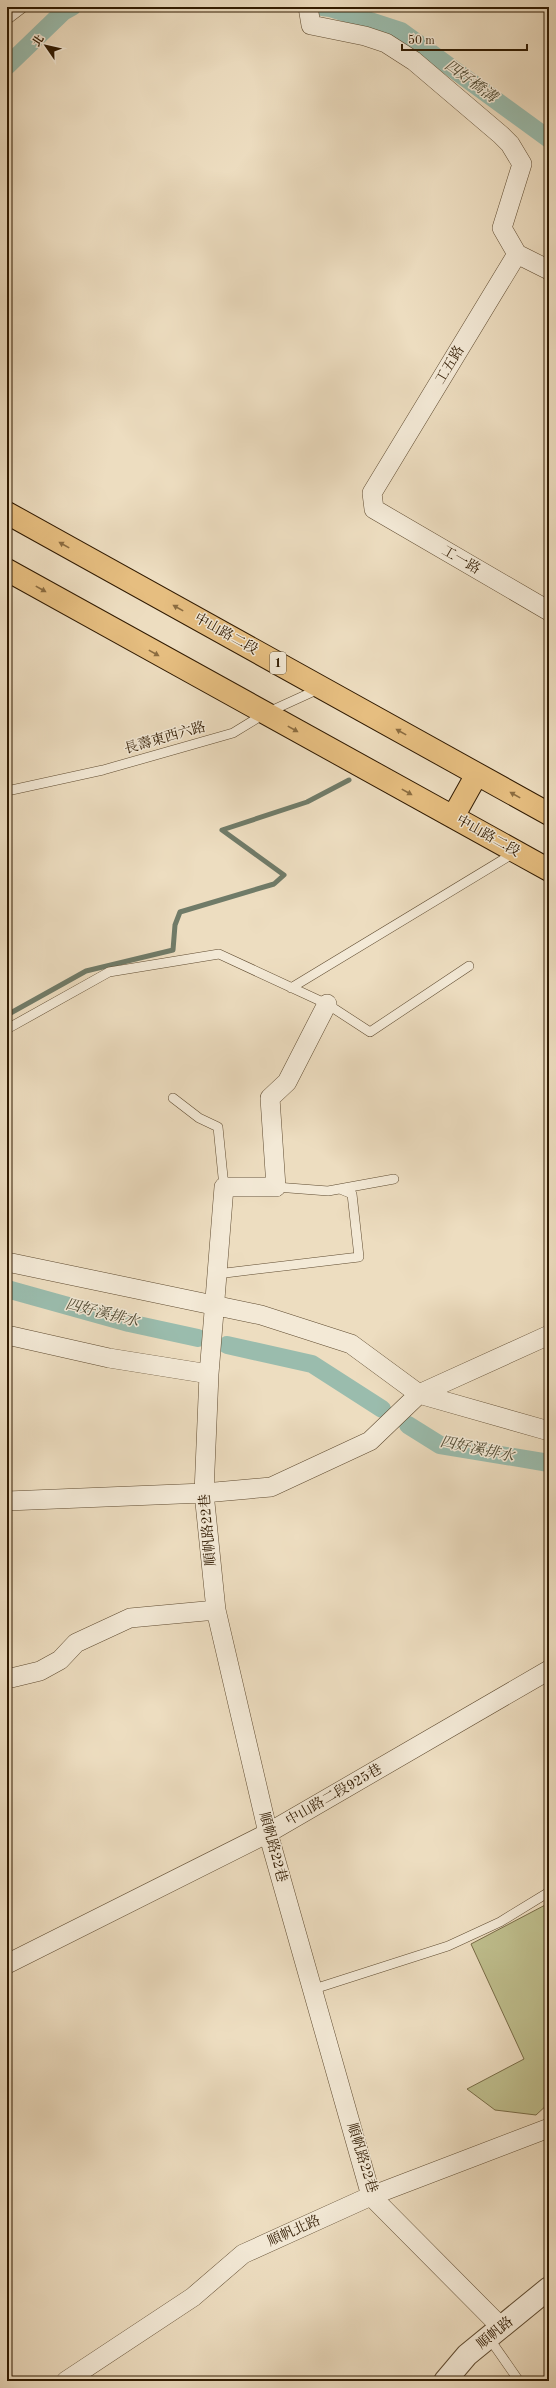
<svg xmlns="http://www.w3.org/2000/svg" width="556" height="2388" font-family="'Old Standard TT','Noto Serif TC',serif">
<style>
.green{fill:#bfbf8e;stroke:#786c47}
.lines{fill:none;stroke-linecap:round;stroke-linejoin:round}
.stream{stroke:#707b68;stroke-width:5}
.canal{stroke:#9abcad;stroke-width:18}
.service-casing{stroke:#5f4b30;stroke-width:10}
.minor-casing{stroke:#5f4b30;stroke-width:20}
.tertiary-casing{stroke:#5f4b30;stroke-width:24}
.primary-casing{stroke:#301a00;stroke-width:24}
.service{stroke:#f3e9d6;stroke-width:9}
.minor{stroke:#f3e9d6;stroke-width:19}
.tertiary{stroke:#f3e9d6;stroke-width:22}
.primary{stroke:#e6be80;stroke-width:22}
.oneway{fill:#8b6c40}
.labels{text-anchor:middle;dominant-baseline:central;stroke-width:3;stroke-linejoin:round;paint-order:stroke}
.shield{fill:#f3e9d6;stroke:#6a5840;stroke-width:1}
.shield-label{font-size:13px;font-weight:bold;fill:#301a00}
.street-label{font-size:14px;fill:#301a00;stroke:#f3e9d6}
.water-label{font-size:15px;font-style:italic;fill:#504b34;stroke:#f3e9d6}
</style>
<rect width="100%" height="100%" fill="#edddc0"/>
<filter id="stains"><feTurbulence type="fractalNoise" baseFrequency=".005" numOctaves="4"/><feColorMatrix values="0 0 0 0 .2 0 0 0 0 .09 0 0 0 0 .02 0 0 0 .5 -.17"/></filter>
<radialGradient id="worn" r=".72"><stop offset=".6" stop-color="#630" stop-opacity="0"/><stop offset="1" stop-color="#630" stop-opacity=".3"/></radialGradient>
<!-- green -->
<path class="green" d="M549,1903v200l-13,12 -41,-5 -28,-21 57,-30 -53,-115z"/>
<g class="lines">
<!-- stream -->
<path class="stream" d="M7,1015l79,-44 87,-21 2,-25 5,-13 94,-28 10,-9 -62,-45 85,-28 42,-22"/>
<!-- canal -->
<path class="canal" d="M322,7l8,1 71,23 148,108
M7,66l56,-54 9,-5
M7,1289l122,34 69,15
M227,1345l85,19 70,45
M408,1425l32,20 109,18"/>
<defs>
<path id="service" d="M7,20l17,-13
M7,791l96,-21 130,-37 31,-19 57,-26
M291,988l223,-135
M7,1029l102,-57 110,-18 108,50 43,28 99,-66
M173,1098l26,20 19,9 6,60
M276,1187l52,4 66,-12
M217,1274l142,-17 -7,-63 -12,-5
M314,1989l134,-43 52,-24 49,-30
M489,2338l30,43"/>
<path id="minor" d="M308,7l3,18 54,11 21,7 28,18 87,74 9,9 12,20 -20,64 15,26
M549,270l-32,-16 -145,239 2,16 175,102
M327,1004l-40,78 -17,16 6,89h-52l-15,187 -5,119 12,117 52,223 103,363 131,132
M7,1262l254,53 90,29 68,50 130,37
M7,1335l102,23 100,16
M7,1501l197,-8 67,-6 99,-46 49,-47 130,-59
M7,1679l33,-8 20,-11 16,-17 54,-25 86,-8
M7,1964l261,-131 281,-163
M66,2381l127,-84 50,-43 128,-58 178,-68"/>
<path id="tertiary" d="M445,2381l22,-26 82,-67"/>
<path id="primary" d="M7,513l542,301
M7,570l542,300
M453,817l24,-43"/>
</defs>
<!-- service casing -->
<use href="#service" class="service-casing"/>
<!-- minor casing -->
<use href="#minor" class="minor-casing"/>
<!-- tertiary casing -->
<use href="#tertiary" class="tertiary-casing"/>
<!-- primary casing -->
<use href="#primary" class="primary-casing"/>
<!-- service -->
<use href="#service" class="service"/>
<!-- minor -->
<use href="#minor" class="minor"/>
<!-- tertiary -->
<use href="#tertiary" class="tertiary"/>
<!-- primary -->
<use href="#primary" class="primary"/>
</g>
<!-- one-way arrows -->
<defs><path id="oneway-solid" d="M-6-.8H1V-3.2L6.5 0L1 3.2V.8H-6Z"/></defs>
<g class="oneway">
<use href="#oneway-solid" transform="translate(64 545) rotate(-151)"/>
<use href="#oneway-solid" transform="translate(41 589) rotate(29)"/>
<use href="#oneway-solid" transform="translate(178 608) rotate(-151)"/>
<use href="#oneway-solid" transform="translate(154 653) rotate(29)"/>
<use href="#oneway-solid" transform="translate(293 729) rotate(29)"/>
<use href="#oneway-solid" transform="translate(401 732) rotate(-151)"/>
<use href="#oneway-solid" transform="translate(407 792) rotate(29)"/>
<use href="#oneway-solid" transform="translate(515 795) rotate(-151)"/>
</g>
<g class="labels">
<!-- shield labels -->
<rect class="shield" x="270" y="652" width="16" height="22" rx="3"/>
<g class="shield-label">
<text x="278" y="663">1</text>
</g>
<!-- street labels -->
<g class="street-label">
<text transform="translate(450 365) rotate(-59)">工五路</text>
<text transform="translate(461 560) rotate(30)">工一路</text>
<text transform="translate(226 634) rotate(29)">中山路二段</text>
<text transform="translate(165 738) rotate(-16)">長壽東西六路</text>
<text transform="translate(488 836) rotate(29)">中山路二段</text>
<text transform="translate(208 1530) rotate(-95)">順帆路22巷</text>
<text transform="translate(334 1795) rotate(-30)">中山路二段925巷</text>
<text transform="translate(273 1847) rotate(75)">順帆路22巷</text>
<text transform="translate(362 2158) rotate(73)">順帆路22巷</text>
<text transform="translate(294 2231) rotate(-24)">順帆北路</text>
<text transform="translate(495 2333) rotate(-39)">順帆路</text>
</g>
<!-- water labels -->
<g class="water-label">
<text transform="translate(470 82) rotate(36)">四好橋溝</text>
<text transform="translate(102 1314) rotate(14)">四好溪排水</text>
<text transform="translate(477 1450) rotate(12)">四好溪排水</text>
</g>
</g>
<!-- margin -->
<rect width="556" height="2388" fill="none" stroke="#edddc0" stroke-width="24"/>
<rect x="8" y="8" width="540" height="2372" fill="none" stroke="#301a00" stroke-width="2"/>
<rect x="12" y="12" width="532" height="2364" fill="none" stroke="#301a00"/>
<!-- north arrow -->
<g transform="translate(46 46) rotate(304)" stroke="#f3e9d6" stroke-width="3" paint-order="stroke">
<path d="M0-3L7 15L0 10L-7 15Z" fill="#301a00"/>
<text y="-6" font-size="11" font-weight="bold" text-anchor="middle" fill="#301a00">北</text>
</g>
<!-- scale -->
<path d="M402 44v6h125v-6" fill="none" stroke="#301a00" stroke-width="2"/>
<text x="408" y="44" font-size="12" fill="#301a00" stroke="#f3e9d6" stroke-width="3" paint-order="stroke">50 m</text>
<rect width="100%" height="100%" filter="url(#stains)"/>
<rect width="100%" height="100%" fill="url(#worn)"/>
</svg>
